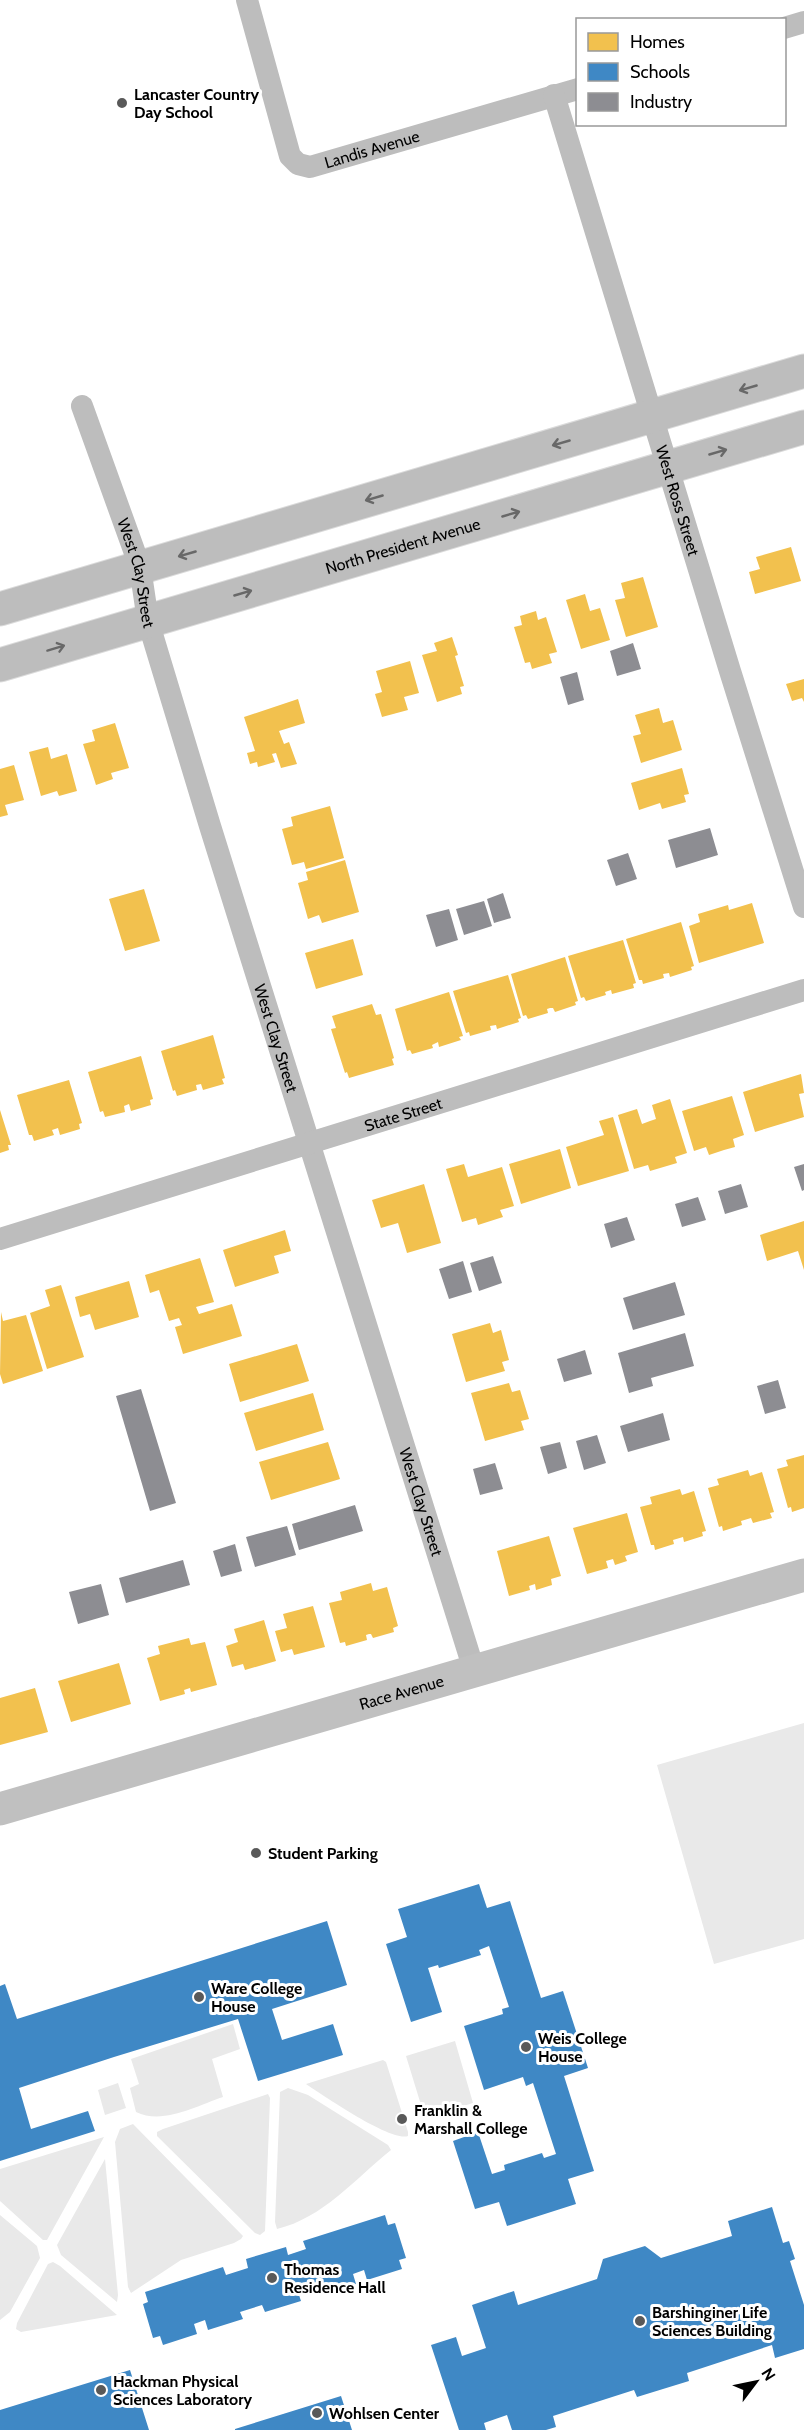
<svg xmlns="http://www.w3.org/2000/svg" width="804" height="2430" font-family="Cabin,sans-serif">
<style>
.green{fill:#e9e9e9}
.homes{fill:#f2c14e}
.schools{fill:#3f88c5}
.industry{fill:#8d8d92}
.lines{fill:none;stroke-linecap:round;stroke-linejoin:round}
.primary-casing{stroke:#dbdbdb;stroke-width:35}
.street{stroke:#bdbdbd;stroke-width:22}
.secondary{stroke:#c0c0c0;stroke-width:33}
.primary{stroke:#bdbdbd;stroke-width:33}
.oneway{stroke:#686868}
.poi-dot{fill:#595959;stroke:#fff;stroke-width:2}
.labels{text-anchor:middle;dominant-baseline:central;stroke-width:6;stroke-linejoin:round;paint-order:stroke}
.poi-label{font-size:16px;font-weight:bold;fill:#000;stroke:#fff;text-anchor:start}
.street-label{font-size:16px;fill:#000;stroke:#fff}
</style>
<rect width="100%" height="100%" fill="#fff"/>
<!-- green -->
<path class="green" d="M804,1723v216l-90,25 -57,-199z
M233,2024l7,25 -28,10 11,38c-27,9 -60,28 -87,15l-6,-24 9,-4 -8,-25z
M455,2041l18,62 -48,15 -19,-62z
M383,2060l3,2 22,70v4c-17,6 -84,-40 -102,-52z
M118,2083l8,25 -21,7 -7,-25z
M288,2088l20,7 80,50 3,5c-36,29 -68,68 -114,79l-2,-7 5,-130z
M268,2094l2,4 -5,133 -5,4 -5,-2 -98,-97v-4l6,-3z
M133,2124l110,112 -2,3 -7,4 -53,17 -50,33 -3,-6 -13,-145 5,-13z
M104,2137l-57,103h-4l-43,-39v-32z
M105,2159l13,136 -1,7 -56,-47 -4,-10z
M0,2215l37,31 3,12 -30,54 -10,8z
M53,2262l7,4 57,49 -96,17 -5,-3 1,-6 31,-59z"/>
<!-- homes -->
<path class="homes" d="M791,547l10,34 -46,13 -6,-22 11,-3 -4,-12z
M643,577l15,50 -32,10 -11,-37 10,-2 -4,-15z
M585,594l5,17 10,-3 10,32 -29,9 -15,-49z
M536,611l2,9 8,-3 11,35 -8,2 3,9 -20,6 -2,-7 -5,1 -11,-36 8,-2 -2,-9z
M452,637l6,18 -3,1 9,30 -4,1 2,7 -25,8 -15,-47 15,-4 -3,-8z
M410,661l9,32 -15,4 4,13 -26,7 -7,-23 7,-2 -6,-21z
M804,679v23l-2,-4 -10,3 -6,-17z
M298,699l7,24 -26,8 5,13 5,-2 8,22 -16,4 -5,-15 -4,1 3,8 -17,5 -1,-5 -7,2 -3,-11 8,-2 -11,-34z
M659,708l4,15 10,-3 9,30 -41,13 -8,-27 8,-2 -6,-19z
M115,723l14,45 -18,5 2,6 -17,6 -13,-41 12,-3 -3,-11z
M48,747l3,12 16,-5 10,37 -18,5 -2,-5 -16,5 -12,-44z
M14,765l10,35 -19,5 3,10 -8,2v-48z
M682,768l7,26 -5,1 2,7 -24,7 -2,-6 -21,7 -8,-27z
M330,806l14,52 -38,11 -2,-7 -12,3 -10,-36 11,-3 -2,-9z
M345,860l14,52 -37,11 -3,-8 -11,4 -10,-36 10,-3 -2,-8z
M144,889l16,52 -35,10 -16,-52z
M752,903l12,40 -65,20 -10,-37 11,-4 -2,-8 30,-9 1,5z
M681,922l13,44 -3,1 1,3 -22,7 -1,-4 -6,1 1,4 -21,6 -1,-4h-3l-13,-41z
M353,939l10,36 -47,14 -11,-36z
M623,940l13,43 -3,1 1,4 -22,6 -1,-4 -6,2 1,3 -20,6 -2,-4 -3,1 -13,-42z
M565,957l13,44 -3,1 1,3 -21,7 -2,-4h-3l-3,1 1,4 -20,6 -2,-4 -3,1 -12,-42z
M508,975l13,43 -3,1 1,3 -22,7 -1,-4 -6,1 1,4 -21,6 -1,-4 -3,1 -13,-42z
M449,992l14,44 -4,1 2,3 -22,7 -1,-5 -6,3 1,3 -21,6 -2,-4 -3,1 -12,-42z
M372,1004l4,11 5,-1 13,44 -2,1 2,6 -45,13 -2,-6 -2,1 -14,-44 5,-1 -4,-12z
M213,1035l12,43 -3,1 2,5 -21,6 -2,-6 -5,1 1,5 -20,6 -2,-6 -2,1 -12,-40z
M141,1056l12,43 -3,1 1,5 -20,6 -2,-7 -5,2 1,6 -20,5 -2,-6 -3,1 -12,-40z
M801,1074l3,19 -5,1 5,23 -49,15 -12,-40z
M69,1080l13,43 -3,1 1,5 -20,6 -2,-7 -6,2 2,5 -20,6 -2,-6h-3l-12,-40z
M732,1096l12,39 -11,4 2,8 -11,3 -15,5 -3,-8 -12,4 -12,-40z
M670,1099l17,54 -12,4 2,6 -27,8 -2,-6 -14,4 -16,-54 19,-6 5,15 8,-3 6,-2 -4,-14z
M0,1110l11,35h-3l1,5 -9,3z
M613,1117l16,54 -51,15 -12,-39 38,-12 -5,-14z
M560,1149l11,39 -50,16 -12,-40z
M464,1164l4,13 34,-10 12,39 -14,4 3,7 -25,8 -2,-7 -14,4 -16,-53z
M424,1184l17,59 -34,10 -9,-30 -17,5 -9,-28z
M804,1221v49l-6,-19 -31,10 -7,-26z
M285,1230l6,21 -17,5 5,17 -44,14 -12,-37z
M200,1258l14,44 -18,5 3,7 33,-10 10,32 -59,18 -8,-27 7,-2 -3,-7 -10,3 -10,-31 -9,3 -5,-18z
M129,1281l10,36 -44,13 -5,-16 -10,3 -5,-20z
M61,1285l23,72 -37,12 -17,-56 20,-7 -5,-16z
M1,1312l2,9 23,-6 17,56 -40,13 -3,-10z
M490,1323l3,10 8,-3 8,30 -7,2 3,9 -39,11 -14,-48z
M297,1344l12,37 -69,21 -11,-38z
M509,1383l3,9 8,-2 9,29 -8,2 3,9 -39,11 -14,-48z
M313,1393l11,37 -68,21 -12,-38z
M328,1442l12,37 -69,21 -12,-38z
M804,1455v53l-12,4 -1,-5 -3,1 -11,-39 11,-3 -2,-6z
M748,1470l2,6 12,-4 12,40 -4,1 2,5 -19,5 -2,-5 -10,3 1,4 -19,6 -1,-5 -3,1 -11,-39 11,-3 -2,-6z
M680,1489l2,6 12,-4 12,40 -4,1 1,4 -19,6 -1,-5 -10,3 1,4 -19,6 -1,-5h-3l-11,-38 12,-3 -2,-7z
M627,1513l11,39 -13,4 2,5 -12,4 -2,-6 -7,2 2,7 -21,6 -14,-46z
M549,1536l12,40 -10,3 1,6 -16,5 -1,-6 -6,2 1,4 -21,6 -12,-45z
M371,1583l2,8 14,-4 11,39 -5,2 1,4 -21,6 -2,-4h-2l-3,1 1,5 -21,6 -1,-4 -5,1 -11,-40 13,-3 -2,-8z
M313,1606l12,41 -31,8 -2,-6 -11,3 -6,-21 12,-3 -4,-14z
M264,1620l12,41 -31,9 -2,-6 -11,3 -6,-21 12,-4 -4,-13z
M189,1638l2,7 14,-3 12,43 -26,7 -1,-4 -6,2 1,4 -25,7 -13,-43 13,-4 -2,-8z
M119,1663l12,41 -60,18 -13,-41z
M35,1688l13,44 -48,13v-47z"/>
<!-- schools -->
<path class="schools" d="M479,1884l8,24 23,-7 31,97 22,-7 25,77 -24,8 30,95 -26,8 8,25 -69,22 -8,-24 -24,7 -22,-68 25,-9 14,42 13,-4 -1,-5 38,-12 2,5 12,-4 -23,-71 -7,3 -3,-9 -39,13 -20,-64 39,-12 -1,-5 7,-2 -20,-61 -10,4 2,5 -42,13 -1,-3 -10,3 14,44 -31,10 -25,-78 21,-7 -9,-28z
M327,1921l20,64 -75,24 10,31 51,-16 10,31 -85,26 -20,-62 -124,38 -95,31 12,41 57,-18 7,20 -95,30v-175l5,-2 12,35z
M772,2207l11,36 6,-2 6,18 -5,2 14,44v44l-29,9 -3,-13 -85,28 2,8 -52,16 -3,-7 -81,26 3,11 -10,3h-34l-5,-15 -23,8 2,7h-27l-28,-85 25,-8 6,19 24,-8 -14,-43 42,-14 4,14 79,-26 6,-20 42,-13 16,12 71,-22 -4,-15z
M385,2215l3,10 7,-2 11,35 -7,2 3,9 -35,11 -3,-10 -11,4 3,10 -34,10 -2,-8 -22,6 3,9 -36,11 -3,-7 -22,7 3,7 -35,11 -3,-10 -11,4 3,10 -34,11 -3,-9 -7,2 -10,-34 5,-2 -3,-10 78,-25 3,8 22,-7 -2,-9 40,-12 2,8 18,-6 -3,-8z
M130,2370l19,60h-149v-20z
M341,2396l11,34h-117v-1z"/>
<!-- industry -->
<path class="industry" d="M633,643l8,26 -24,7 -7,-25z
M577,672l7,28 -16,5 -8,-28z
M710,828l8,27 -42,13 -8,-28z
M628,853l9,26 -21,7 -9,-26z
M503,893l8,25 -17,5 -7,-24z
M484,901l8,25 -28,9 -8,-26z
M449,909l9,31 -22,7 -10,-32z
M804,1164v26l-2,1 -8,-24z
M741,1184l7,23 -23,7 -7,-23z
M698,1197l8,23 -24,7 -7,-23z
M627,1217l8,23 -24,8 -7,-24z
M493,1256l9,27 -23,8 -9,-28z
M463,1261l9,31 -23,7 -10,-30z
M675,1282l10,33 -52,15 -10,-32z
M685,1333l9,33 -43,12 2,8 -24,7 -11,-40z
M585,1350l7,24 -28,8 -7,-23z
M778,1380l8,28 -21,6 -8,-28z
M141,1389l35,114 -26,8 -34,-115z
M663,1413l7,27 -42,12 -8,-26z
M597,1435l9,28 -22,7 -8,-29z
M560,1442l7,26 -19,6 -8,-27z
M495,1463l8,26 -23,6 -7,-26z
M355,1505l8,26 -64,19 -7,-26z
M287,1526l9,29 -41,12 -9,-30z
M235,1544l7,27 -21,6 -8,-26z
M183,1560l7,25 -64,18 -7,-25z
M101,1584l8,31 -31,9 -9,-32z"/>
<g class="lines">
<defs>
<g id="primary">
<path d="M0,609l804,-238"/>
<path id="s6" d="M0,665l804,-238"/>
</g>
</defs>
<!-- primary casing -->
<use href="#primary" class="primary-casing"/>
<!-- street -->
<g class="street">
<path id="s1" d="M247,0l43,156 8,8 12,3 268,-78"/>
<path d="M784,28l20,-6"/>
<path id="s2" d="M554,95l176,576 74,236"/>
<path id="s3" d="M82,406l58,161 8,54 62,205 264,844"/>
<path id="s4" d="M0,1239l804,-249"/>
</g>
<!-- secondary -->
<path class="secondary" id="s5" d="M0,1809l804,-234"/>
<!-- primary -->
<use href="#primary" class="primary"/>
</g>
<!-- one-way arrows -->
<defs><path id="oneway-shaft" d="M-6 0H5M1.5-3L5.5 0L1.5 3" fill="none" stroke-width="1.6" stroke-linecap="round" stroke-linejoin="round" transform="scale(1.5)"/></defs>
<g class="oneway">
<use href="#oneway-shaft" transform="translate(748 388) rotate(164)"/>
<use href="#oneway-shaft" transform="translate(561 443) rotate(164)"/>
<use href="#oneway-shaft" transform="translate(718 452) rotate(-16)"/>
<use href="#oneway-shaft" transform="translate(374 498) rotate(164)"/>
<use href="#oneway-shaft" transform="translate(511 514) rotate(-16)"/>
<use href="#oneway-shaft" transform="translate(187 554) rotate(164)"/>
<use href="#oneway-shaft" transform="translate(243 593) rotate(-16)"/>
<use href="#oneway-shaft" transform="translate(56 648) rotate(-17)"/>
</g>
<!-- markers -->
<g class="poi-dot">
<circle cx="122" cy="103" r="6"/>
<circle cx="256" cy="1853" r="6"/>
<circle cx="199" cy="1997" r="6"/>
<circle cx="526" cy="2047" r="6"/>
<circle cx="402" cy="2119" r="6"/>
<circle cx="272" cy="2278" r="6"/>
<circle cx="640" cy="2321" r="6"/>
<circle cx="101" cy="2390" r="6"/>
<circle cx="317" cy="2413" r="6"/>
</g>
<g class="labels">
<!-- poi labels -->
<g class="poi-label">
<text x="134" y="94">Lancaster Country<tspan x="134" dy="18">Day School</tspan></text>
<text x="268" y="1853">Student Parking</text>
<text x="211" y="1988">Ware College<tspan x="211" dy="18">House</tspan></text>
<text x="538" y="2038">Weis College<tspan x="538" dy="18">House</tspan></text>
<text x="414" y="2110">Franklin &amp;<tspan x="414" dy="18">Marshall College</tspan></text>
<text x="284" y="2269">Thomas<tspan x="284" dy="18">Residence Hall</tspan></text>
<text x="652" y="2312">Barshinginer Life<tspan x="652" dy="18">Sciences Building</tspan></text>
<text x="113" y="2381">Hackman Physical<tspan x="113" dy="18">Sciences Laboratory</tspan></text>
<text x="329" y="2413">Wohlsen Center</text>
</g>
<!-- street labels -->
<g class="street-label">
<text stroke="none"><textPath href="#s1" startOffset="250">Landis Avenue</textPath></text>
<text stroke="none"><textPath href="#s2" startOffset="424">West Ross Street</textPath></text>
<text stroke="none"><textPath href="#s6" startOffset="420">North President Avenue</textPath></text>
<text stroke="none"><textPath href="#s3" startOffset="176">West Clay Street</textPath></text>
<text stroke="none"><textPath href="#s3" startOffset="662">West Clay Street</textPath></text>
<text stroke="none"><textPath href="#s4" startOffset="422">State Street</textPath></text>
<text stroke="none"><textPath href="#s3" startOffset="1148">West Clay Street</textPath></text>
<text stroke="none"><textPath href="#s5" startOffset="418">Race Avenue</textPath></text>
</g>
</g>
<!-- legend -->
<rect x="576" y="18" width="210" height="108" fill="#ffffff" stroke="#999999" stroke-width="1.5"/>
<rect x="588" y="33" width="30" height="18" fill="#f2c14e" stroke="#999999" stroke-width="1.5"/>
<text x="630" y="48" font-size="18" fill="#000000">Homes</text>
<rect x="588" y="63" width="30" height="18" fill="#3f88c5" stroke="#999999" stroke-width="1.5"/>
<text x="630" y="78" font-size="18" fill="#000000">Schools</text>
<rect x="588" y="93" width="30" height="18" fill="#8d8d92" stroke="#999999" stroke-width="1.5"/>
<text x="630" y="108" font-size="18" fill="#000000">Industry</text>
<!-- north arrow -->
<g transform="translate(756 2382) rotate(58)" stroke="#ffffff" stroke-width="4.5" paint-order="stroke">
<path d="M0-4.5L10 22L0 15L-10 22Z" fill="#000000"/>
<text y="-9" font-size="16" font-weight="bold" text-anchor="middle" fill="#000000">N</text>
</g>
</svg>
